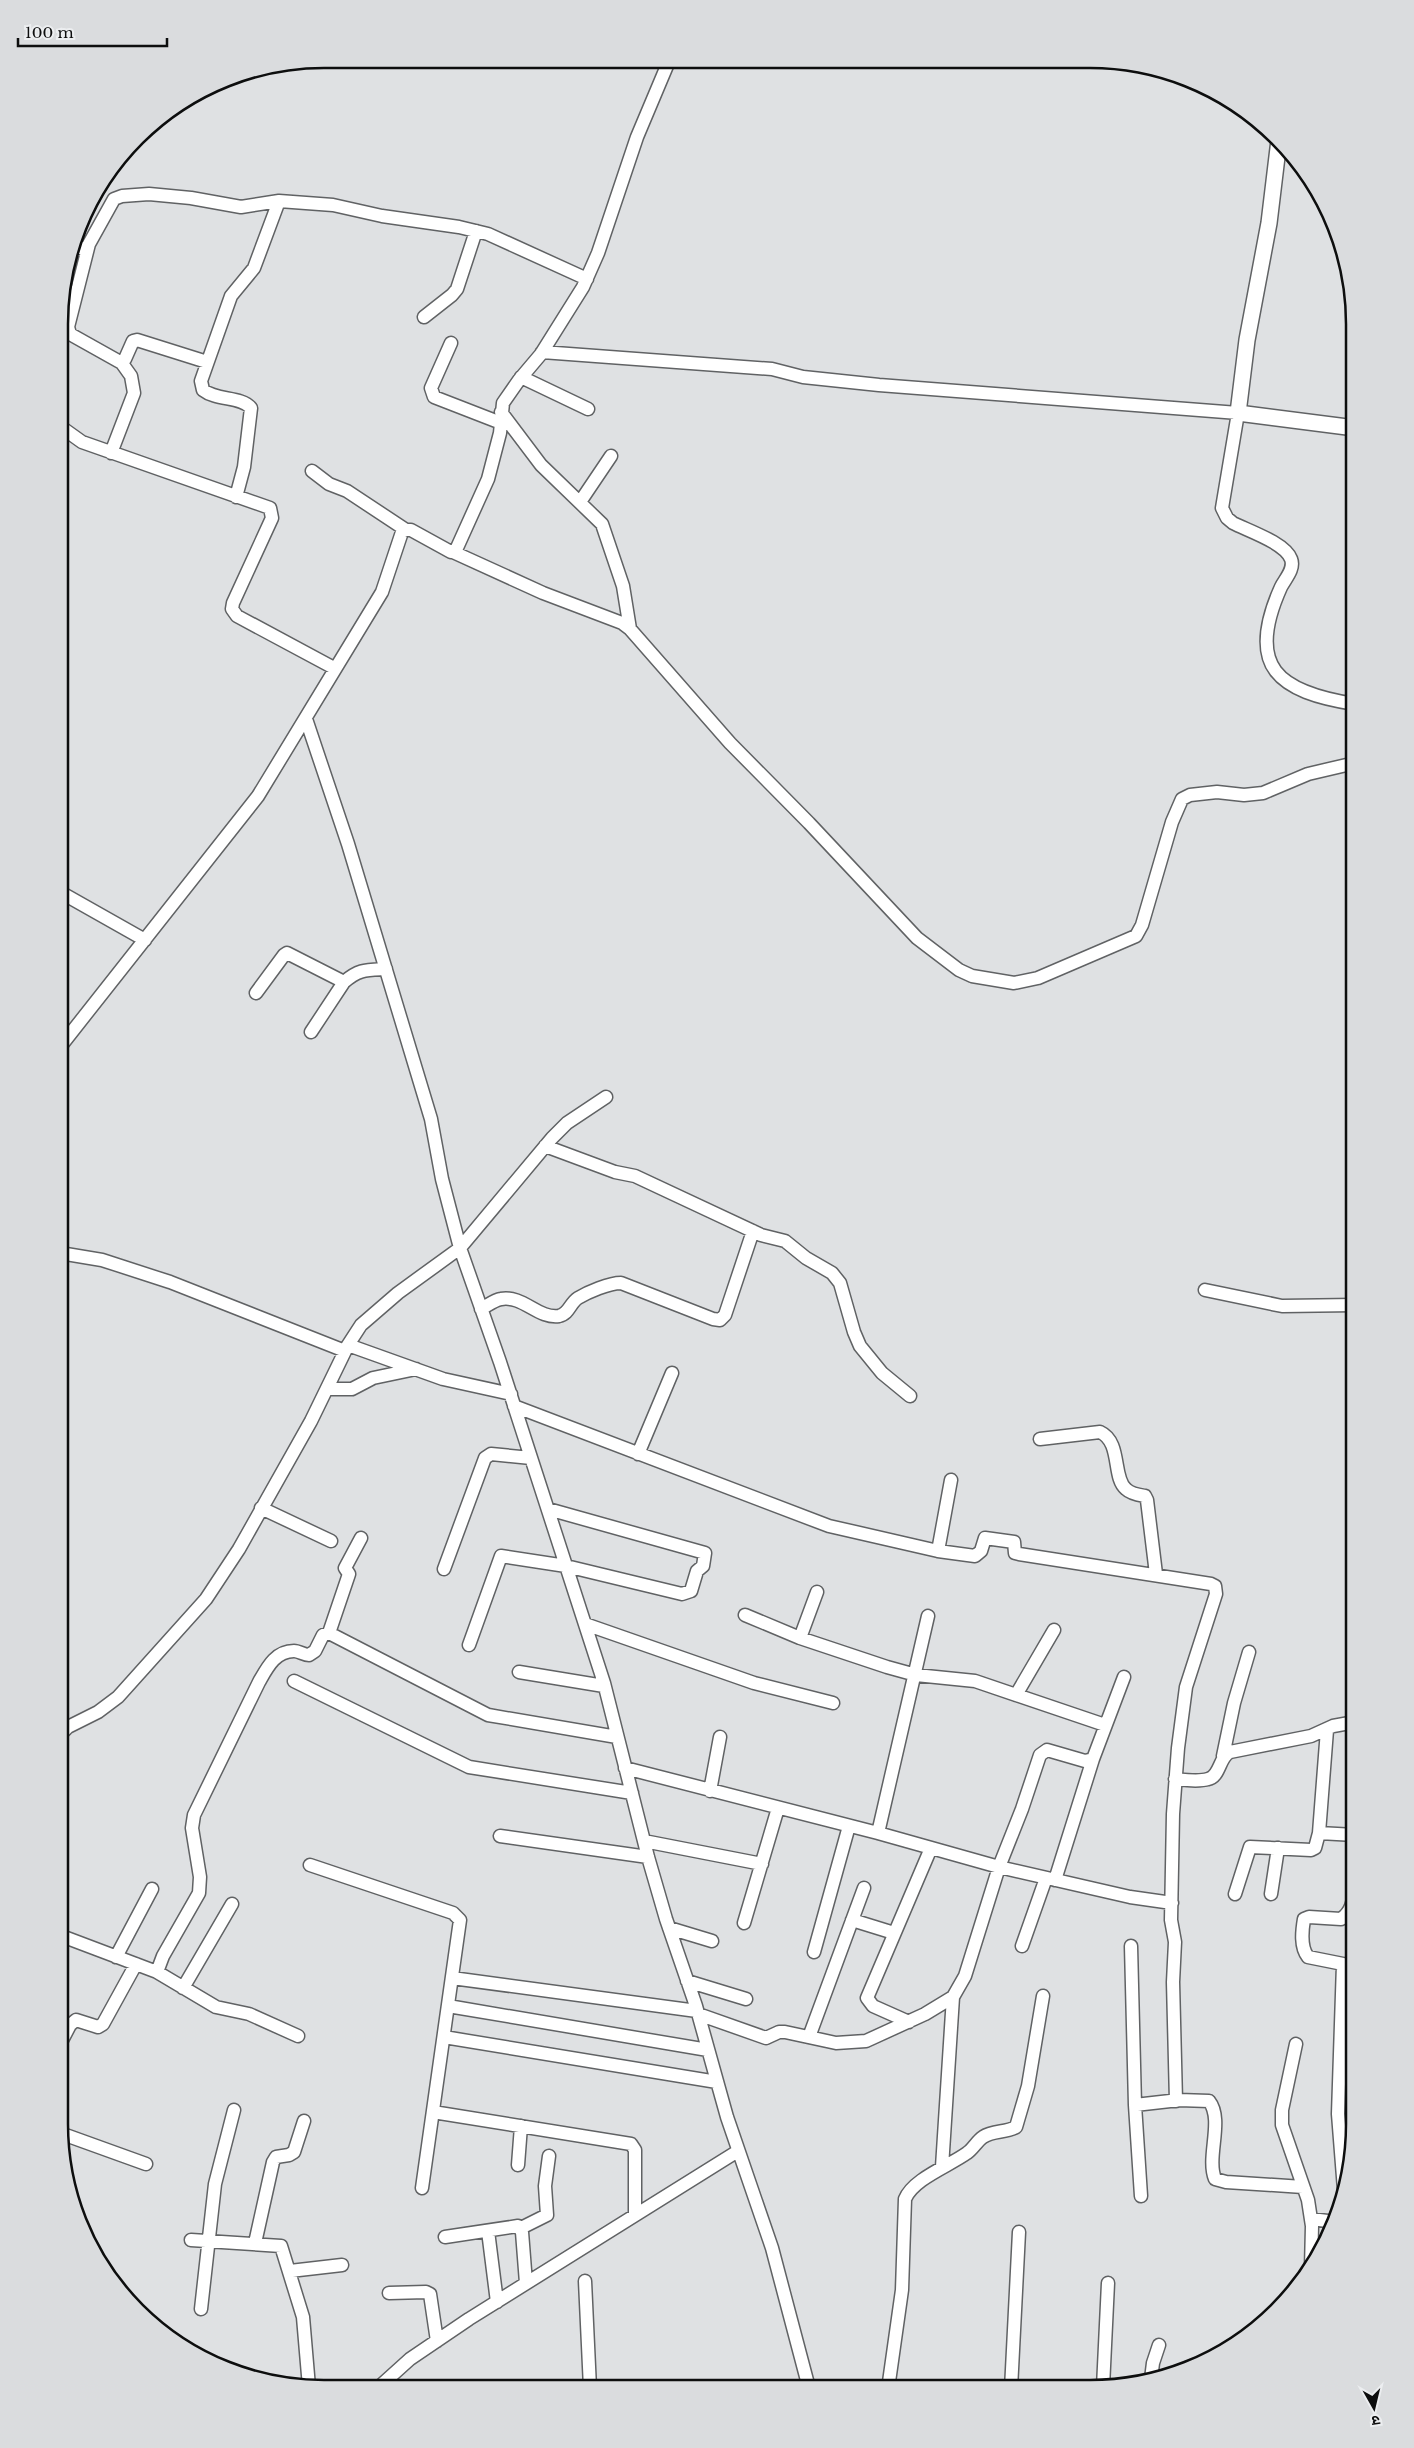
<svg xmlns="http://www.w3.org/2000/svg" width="1414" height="2448" font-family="'Libre Baskerville','Noto Sans Devanagari',serif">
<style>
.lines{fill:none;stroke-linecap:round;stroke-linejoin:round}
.minor-casing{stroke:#606264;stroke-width:15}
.tertiary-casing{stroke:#606264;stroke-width:18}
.minor{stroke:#fff;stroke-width:12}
.tertiary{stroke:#fff;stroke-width:15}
.rim{fill:none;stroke:#0d0e0e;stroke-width:2.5}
</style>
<rect width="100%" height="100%" fill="#dfe1e3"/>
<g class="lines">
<defs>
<path id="minor" d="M74,247l13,2
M424,317l28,-22 5,-6 19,-58
M451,343l-20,45 3,9 67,26
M542,352l230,17 31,8 76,8 359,28 -16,95 5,10 6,5c16,8 52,20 58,36 4,10 -6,20 -10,28 -36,80 -3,105 74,117
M207,362l-70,-22 -4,1 -8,18 -5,3 -50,-28 -2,-7 21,-83 25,-45 8,-3 27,-2 42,4 50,9 38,-6 54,4 49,11 77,11 29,7 99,45
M521,377l67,32
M501,412l40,53 61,59 21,62 7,43
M61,427l21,15 188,66 2,10 -39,85 -1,6 5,7 97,52
M111,453l23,-60 -3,-17 -10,-14
M312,471l17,13 18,7 59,39
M236,497l8,-30 7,-59c-10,-12 -34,-7 -48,-18l-2,-9 30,-85 23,-28 25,-67
M580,502l31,-46
M453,552l90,41 79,30 8,6 100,114 79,80 108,115 42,32 13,6 42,7 24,-5 98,-42 6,-11 30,-103 10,-23 8,-4 27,-3 27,3 19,-2 45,-19 47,-11
M306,719l42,125 83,275 11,60 18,69 40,114 104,321 44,174 18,62 30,87 31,111 45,131 37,140
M60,892l85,48
M256,993l28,-38 3,-2 57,29
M311,1032l33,-50c15,-13 22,-12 42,-13
M60,1047l198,-251 124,-204 20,-60 4,-2h5l40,22 5,-2 32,-71 12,-46 3,-30 16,-23 22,-26 42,-67 15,-34 39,-116 32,-76
M545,1146l70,26 20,4 126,59 24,6 21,17 26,15 8,10 14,49 6,14 22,27 28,23
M60,1253l42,7 68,22 175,69
M1205,1290l77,16 73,-1
M481,1309c6,-3 13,-9 20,-10 22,-4 37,20 58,17 10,-2 11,-13 19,-18 10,-6 31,-15 43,-15l92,36 7,1 5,-5 28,-84
M348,1345l95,34 68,15
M327,1389h25l21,-11 43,-9
M514,1406l315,120 109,25 37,5 6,-5 4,-13 29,4 1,11 4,1 192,30 4,2 1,8 -30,93 -8,61 -5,66 -2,106 4,22 -2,40 3,119
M1040,1439l60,-7c22,10 12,46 26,57 5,5 13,6 19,7l2,4 9,74
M638,1454l34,-81
M261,1508l70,33
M938,1551l13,-71
M444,1569l41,-111 6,-4 40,4
M745,1615l55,23 87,29 29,8 59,6 130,44
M585,1624l169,59 79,20
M329,1633l20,-59 -4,-6 16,-30
M800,1638l17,-46
M469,1645l32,-89 65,10 116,28 9,-3 6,-20 6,-5 2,-13 -157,-44
M519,1672l85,14
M294,1681l175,86 163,26
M1016,1695l38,-65
M59,1736l9,-9 30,-15 20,-15 88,-98 33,-50 72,-128 37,-76 13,-20 37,-32 62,-45 92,-110 15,-15 39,-26
M1223,1756l11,-53 15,-51
M625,1768l253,65 121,34 131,30 42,6
M1175,1779c10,1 24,3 33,0 12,-2 11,-22 22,-27l81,-16 22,-10 22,-4
M710,1791l10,-54
M878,1833l50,-217
M1319,1833l36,2
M500,1836l148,21
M644,1841l118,23
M310,1865l143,48 7,7 -38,268
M1055,1880l38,-121
M1235,1894l15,-47 61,3 4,-2 4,-15 8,-103
M1271,1894l7,-46
M852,1920l42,13
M744,1923l34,-115
M669,1928l43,13
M59,1935l98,37 59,35 33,7 49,22
M1022,1946l24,-68
M1131,1946l4,159 6,91
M814,1952l35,-126
M116,1957l36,-68
M1343,1964l-35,-7c-8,-10 -6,-26 -4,-38l5,-2 32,2c13,-9 12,-22 14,-36
M157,1972l6,-16 36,-63 1,-16 -8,-49 2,-13 65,-133c8,-14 16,-31 35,-31 5,0 10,4 15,4l6,-4 8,-16 6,-2 159,82 129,22
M452,1978l245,33
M687,1981l59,18
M183,1988l49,-84
M448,2006l260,44
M698,2014l68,24 13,-6h6l51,11 30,-2 59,-27 28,-17 12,-21 34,-109 23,-58 18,-54 7,-5 38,11 8,-2 31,-82
M909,2022l-36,-16 -6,-8 64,-150
M444,2037l273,45
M809,2037l55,-149
M1296,2044l-14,66v15l26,75 4,26 -1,42
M59,2046l11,-21 6,-5 22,7 5,-3 33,-60
M1135,2105l44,-5 30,1c15,19 -3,56 6,78l11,3 77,5
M433,2112l198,32 4,6v65
M60,2133l86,31
M518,2165l3,-39
M942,2167l11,-170
M1344,2190l-6,-76 5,-150 12,3
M1311,2219l25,3
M521,2228l26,-13 -2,-29 4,-30
M488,2231l9,71
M445,2237l73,-11 4,6 4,51
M191,2240l90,6 22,71 6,70
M255,2243l18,-81 3,-5 13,-2 5,-3 10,-31
M290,2271l52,-6
M585,2281l5,107
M389,2293l37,-1 4,2 7,47
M201,2309l14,-125 19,-74
M1151,2379l2,-16 6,-18
M379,2387l31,-28 59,-40 269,-168
M1103,2387l5,-104
M888,2389l14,-99 3,-91c8,-20 44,-33 62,-46 6,-4 10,-12 16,-16 10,-7 23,-4 33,-10l12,-41 15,-90
M1011,2389l8,-157"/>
<path id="tertiary" d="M1279,140l-10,83 -22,117 -9,73 117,15
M484,2388h36"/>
</defs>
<!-- minor casing -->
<use href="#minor" class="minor-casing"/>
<!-- tertiary casing -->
<use href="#tertiary" class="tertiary-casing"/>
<!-- minor -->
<use href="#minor" class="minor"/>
<!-- tertiary -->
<use href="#tertiary" class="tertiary"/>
</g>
<!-- crop -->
<path d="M0 0H1414V2448H0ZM324 68H1090A256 256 0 0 1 1346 324V2124A256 256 0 0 1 1090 2380H324A256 256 0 0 1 68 2124V324A256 256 0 0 1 324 68Z" fill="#dadcde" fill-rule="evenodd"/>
<path class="rim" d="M324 68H1090A256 256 0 0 1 1346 324V2124A256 256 0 0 1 1090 2380H324A256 256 0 0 1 68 2124V324A256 256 0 0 1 324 68Z"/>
<!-- north arrow -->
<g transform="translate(1374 2408) rotate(172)" stroke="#eceef0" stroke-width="4" paint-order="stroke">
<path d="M0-4L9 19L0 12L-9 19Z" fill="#0d0e0e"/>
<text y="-8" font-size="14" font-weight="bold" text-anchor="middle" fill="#0d0e0e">उ</text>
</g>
<!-- scale -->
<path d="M18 38v8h149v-8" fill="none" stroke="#0d0e0e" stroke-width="2.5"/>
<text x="25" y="38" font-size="15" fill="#0d0e0e" stroke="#eceef0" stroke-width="4" paint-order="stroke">100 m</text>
</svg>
